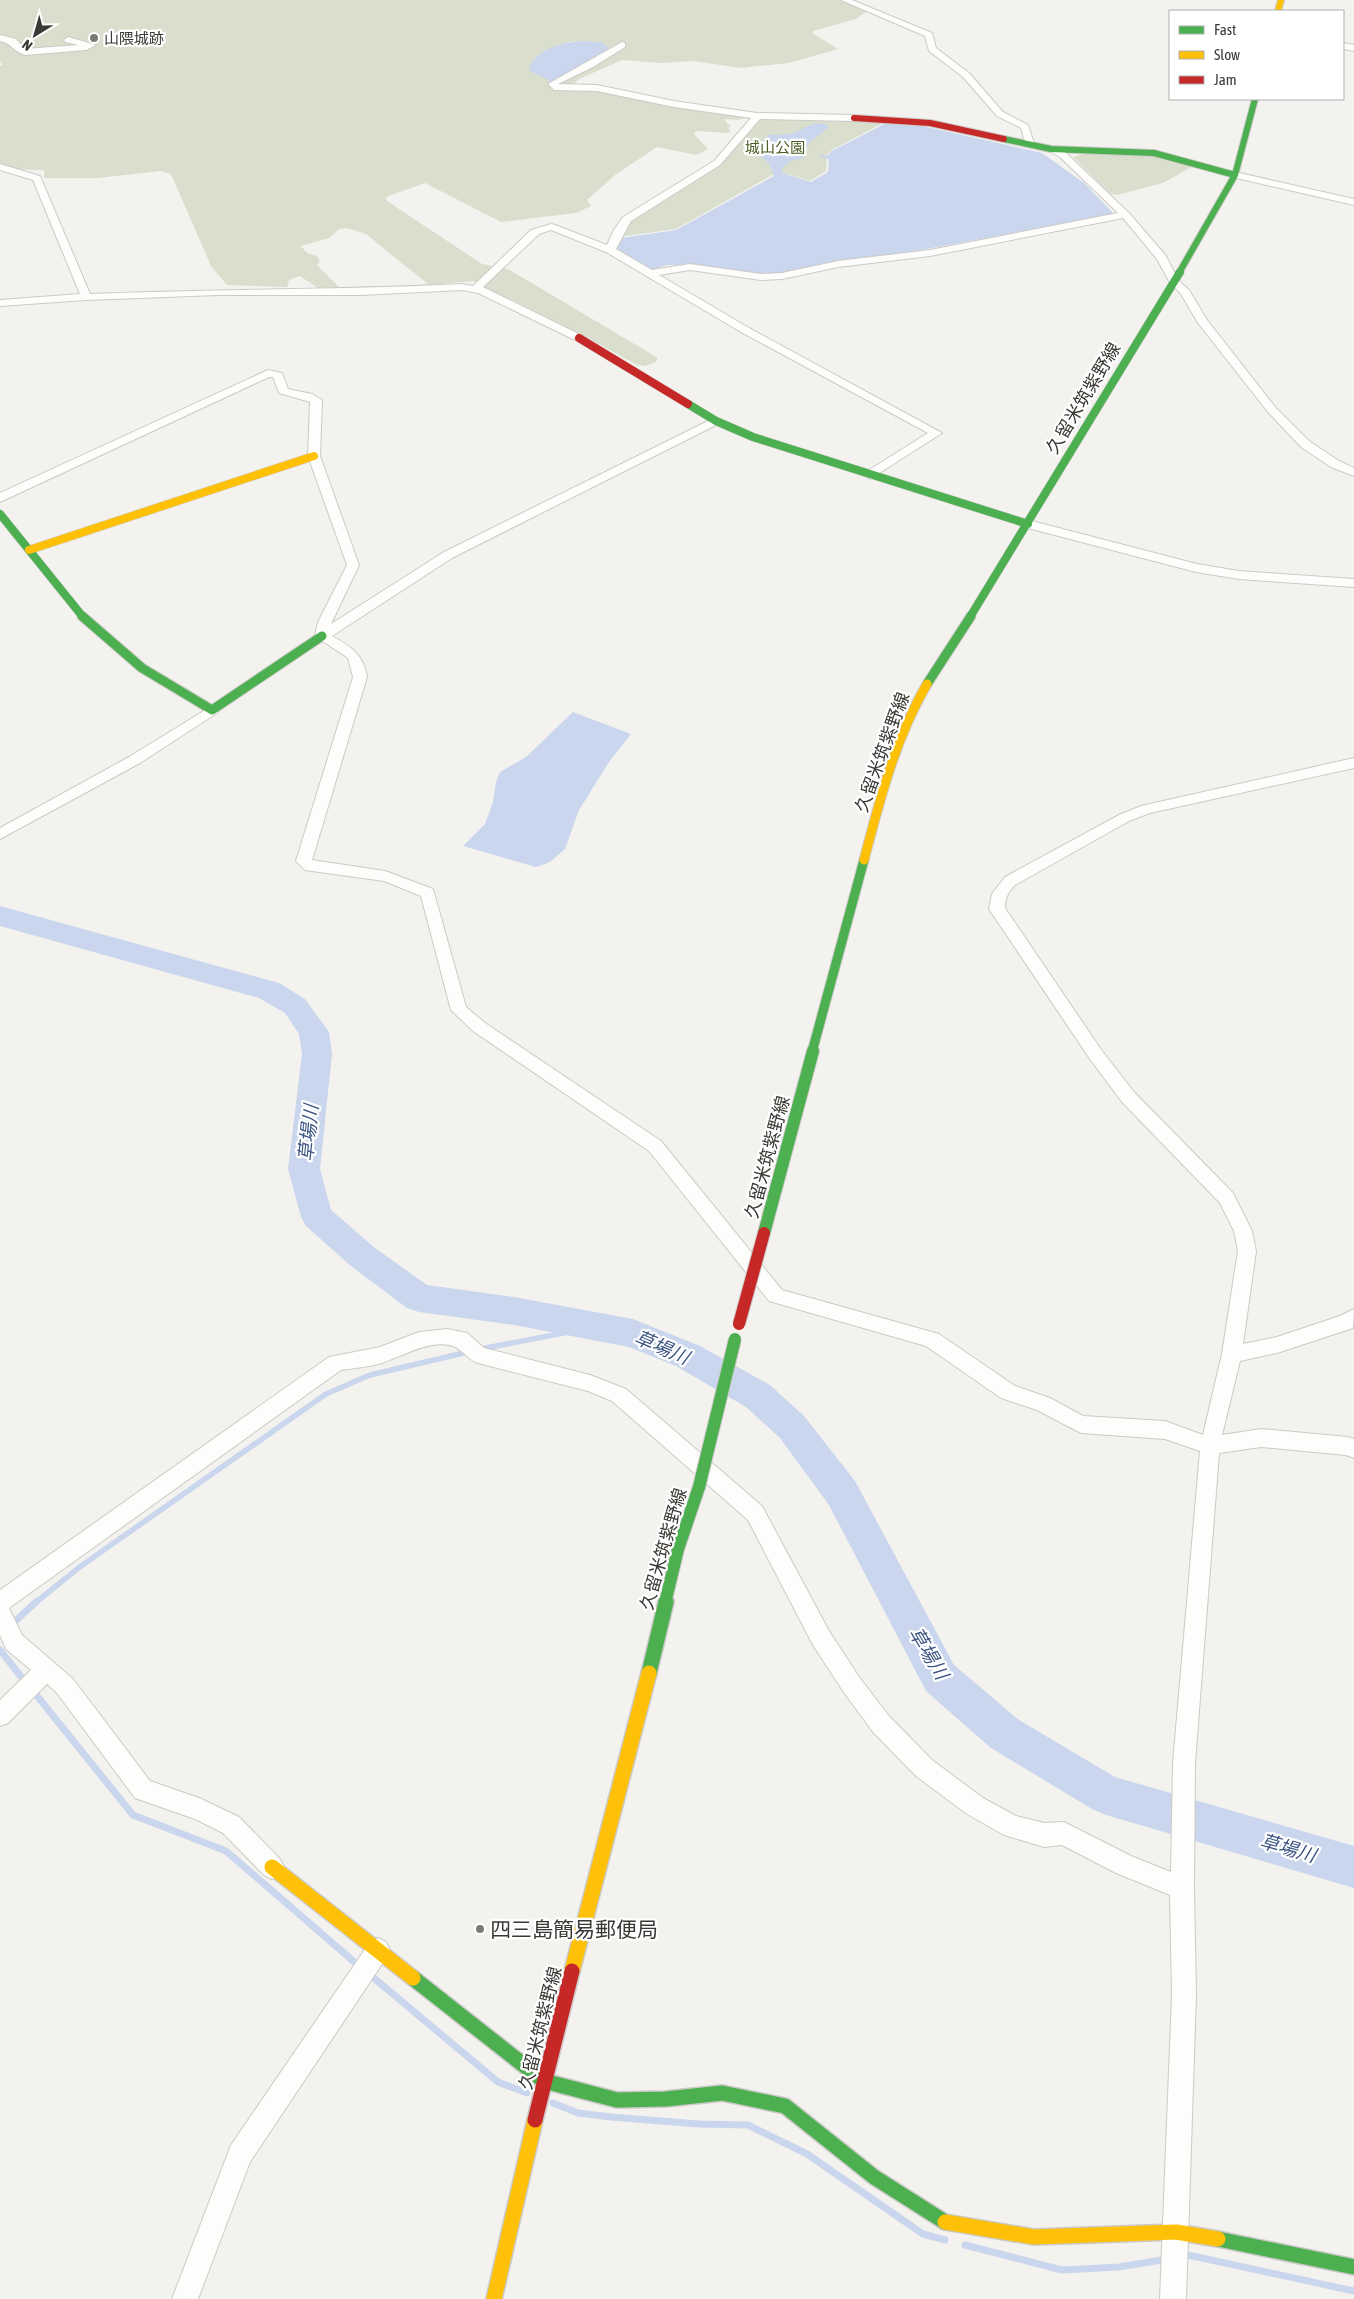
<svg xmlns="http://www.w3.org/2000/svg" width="1354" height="2299" font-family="'Asap Condensed','Noto Sans JP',sans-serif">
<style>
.green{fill:#dadecd;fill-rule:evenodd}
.water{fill:#c9d6ed}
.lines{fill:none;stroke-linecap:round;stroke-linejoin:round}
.stream-far1{stroke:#c9d6ed;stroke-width:5.5}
.stream{stroke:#c9d6ed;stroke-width:7}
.river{fill:#c9d6ed;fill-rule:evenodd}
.street-casing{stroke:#cbcac7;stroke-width:2}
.fast-far4-casing{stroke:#cbcac7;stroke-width:8}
.fast-far3-casing{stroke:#cbcac7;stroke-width:9}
.fast-far2-casing{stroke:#cbcac7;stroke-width:11}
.fast-far1-casing{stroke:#cbcac7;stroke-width:14}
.fast-casing{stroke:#cbcac7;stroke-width:18}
.slow-far3-casing{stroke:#cbcac7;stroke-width:8}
.slow-far2-casing{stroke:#cbcac7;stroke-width:9}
.slow-far1-casing{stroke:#cbcac7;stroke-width:11}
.slow-casing{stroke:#cbcac7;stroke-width:18}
.jam-far2-casing{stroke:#cbcac7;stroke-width:8}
.jam-far1-casing{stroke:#cbcac7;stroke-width:9}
.jam-casing{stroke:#cbcac7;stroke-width:18}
.street{fill:#fdfdfc;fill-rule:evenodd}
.fast-far4{stroke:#4caf50;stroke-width:6}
.fast-far3{stroke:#4caf50;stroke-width:8}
.fast-far2{stroke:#4caf50;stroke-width:9}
.fast-far1{stroke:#4caf50;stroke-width:12}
.fast{stroke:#4caf50;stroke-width:15}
.slow-far3{stroke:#ffc107;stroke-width:6}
.slow-far2{stroke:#ffc107;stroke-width:8}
.slow-far1{stroke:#ffc107;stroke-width:9}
.slow{stroke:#ffc107;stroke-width:15}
.jam-far2{stroke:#c62828;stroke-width:6}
.jam-far1{stroke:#c62828;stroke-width:8}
.jam{stroke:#c62828;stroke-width:15}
.fast-bridge-casing{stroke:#cbcac7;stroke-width:14;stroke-linecap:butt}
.jam-bridge-casing{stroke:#cbcac7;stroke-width:14;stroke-linecap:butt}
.fast-bridge{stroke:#4caf50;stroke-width:12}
.jam-bridge{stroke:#c62828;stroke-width:12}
.poi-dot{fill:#7a7975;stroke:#fff;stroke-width:2}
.labels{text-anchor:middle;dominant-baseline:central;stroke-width:4.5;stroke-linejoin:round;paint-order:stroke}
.far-poi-label{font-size:15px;fill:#393834;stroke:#fff;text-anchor:start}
.far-park-label{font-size:15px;fill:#4c5d26;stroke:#fff}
.street-label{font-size:18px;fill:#393834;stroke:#fff}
.water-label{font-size:19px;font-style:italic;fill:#3c5583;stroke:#fff}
.near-poi-label{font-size:21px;fill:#393834;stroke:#fff;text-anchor:start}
</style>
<rect width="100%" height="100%" fill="#f4f2ee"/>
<!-- green -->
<path class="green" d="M0,0h838l29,11 -11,8 -43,12 -1,2 26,16 -49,14 -48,5 -48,-7 -31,2 -40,-3 -43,19 -10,9 26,1 153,28 -10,3 -13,-1 2,4 4,3 -3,2 3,2 -3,3 -32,-2 -2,3 14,15 -12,6 -39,-8 -42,28 -28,25 4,6 -15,7 -75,9 -76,-39 -39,14 1,4 95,63 26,5 150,89 -2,4 -11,4 -8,-1 -62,-34 -102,-50 -44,4 -63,-51 -19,-6 -8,1 -10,9 -28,8 6,7 10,3 3,6 -3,3 22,22 -21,1 -18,-12 -11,4 -2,7 -60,-2 -16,-19 -40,-92 -10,-3 -63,7h-54v-8l-44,-1v-103l3,-1 -3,-3zM582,41l20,1 -52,41 -1,-3 19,-38z
M759,118l126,4 -53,28 -5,5 -1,16 -16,10 -22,-7 -16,1 -96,54 -57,8 8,-15 99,-65z
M1111,153l56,5 26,8 -30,17 -46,12 -6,-1 -38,-37 10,-3z"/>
<!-- water -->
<path class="water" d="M582,41l20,1 9,8 -61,33 -1,-3 -19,-9 -1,-5c14,-19 30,-23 53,-25z
M886,123l36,3 120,27 42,30 30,31 -225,42 -77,10 -32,7 -28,1 -50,-9h-35l-17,6 -35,-21 6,-12 55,-8 98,-54c-3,-12 -9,-18 -20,-23l14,-18c7,0 17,0 24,-2 12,-3 24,-16 37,-6l-19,15 -8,11 3,5 -16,3 -7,8 1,4 28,9 17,-10 1,-13 -11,-2 3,-2 6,1 5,-5z
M573,712l58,22 -22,28 -30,48 -14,39 -15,13 -14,5 -73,-21 22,-22 8,-22 3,-20 4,-10 26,-15z"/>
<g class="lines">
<!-- stream-far1 -->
<path class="stream-far1" d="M481,1349l114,-22
M35,1603l46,-37 245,-172 44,-19 98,-23"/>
<!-- stream -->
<path class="stream" d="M11,1625l25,-23
M0,1650l26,33
M33,1691l100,124 93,36 134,116
M369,1974l129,108 29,11
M553,2103l25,10 33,4 88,7 49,1 59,29 116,80 22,6
M965,2245l97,25 57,-3 49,-8
M1181,2257l7,-2 166,36"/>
<!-- river -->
<path class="river" d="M0,906l279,77 26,16 24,33 3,22 -12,115 11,41 44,38 52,37 87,12 119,22 67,27 70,39 34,31 51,65 99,184 65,55 96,57 239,69v42l-248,-73 -14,-6 -101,-61 -65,-57 -97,-186 -49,-67 -34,-31 -70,-41 -47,-19 -115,-22 -95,-13 -12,-4 -56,-42 -45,-40 -5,-9 -13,-48 14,-115 -3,-20 -14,-21 -26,-15 -259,-72z"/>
<defs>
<path id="street" d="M841,0h11l80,33 4,15 33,25 34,39 25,13 6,18 -2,2h-6l-5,-17 -24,-12 -34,-39 -34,-26 -4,-15z
M0,35l16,4 9,10 54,-4 -14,-3 -1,-2 4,-3 28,8 -10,5 -61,5c-11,-3 -14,-12 -25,-14z
M622,42l3,1v4l-32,20 -35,17 39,1 77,16 83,12 97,2 5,3 -5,3 -94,-2 -40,46 -89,56 -15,28 36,21 38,-6 71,10 21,-1 56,-12 92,-11 188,-37 -58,-56 -14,-8 5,-3 15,7 63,60 37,43 12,24 11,10 18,30 69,88 33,33 30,20 15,7v8l-23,-9 -30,-20 -33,-35 -70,-89 -17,-29 -12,-13 -12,-22 -34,-41 -193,38 -92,11 -56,12 -21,1 -71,-10 -31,5 90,53 193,105 -72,46 -6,-4 2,-3 62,-39 -187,-101 -135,-80 -55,-22 -12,4 -56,53 100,49v4h-8l-97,-47 -16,-3 -101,5h-143l-132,5 -86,6v-6l80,-6 -47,-114 -33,-10v-6l40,12 50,118c124,-5 248,-4 372,-10l11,2 58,-56 20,-6 4,1 52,20 7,-15 9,-13 91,-56 37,-43 -77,-11 -77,-16 -43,-1 -6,-6z
M1343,43l11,2v6l-11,-2z
M1235,172l119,27v6l-122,-28 -2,-2z
M268,370l14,3 6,16 24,5 10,6 -2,56 39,109 -28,59 113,-72 268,-133h8l2,2 -2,2 -268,135 -120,78c18,10 32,19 35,41l-55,183 73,11 48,18 33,118 19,16 176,118 121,149 157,44 76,52 35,12 33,18 82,5 38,14 19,-81 16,-103 -4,-20 -14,-28 -98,-101 -32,-43 -101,-150 3,-15 13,-17 114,-62 22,-9 213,-48v10l-204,45 -21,8 -114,64c-7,7 -10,13 -10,23l97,143 32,41 99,101 19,38 4,20 -13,93 34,-7 63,-21 14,-7 -1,19 -76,25 -37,8 -18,74 39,-6 87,8 6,2v19l-8,-3 -85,-8 -42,6 -24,310 -1,125 2,107 -10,304h-26l12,-304 -2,-100 -54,-22 -54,-28 -18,2 -40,-12 -37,-21 -51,-38 -43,-44 -30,-41 -30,-46 -65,-125 -136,-119 -24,-10 -110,-28c-10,-3 -16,-14 -25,-17 -23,-7 -50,10 -71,17 -13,4 -28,5 -41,7l-332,238 13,27 51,44 77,102 49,17 40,19 41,42 4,8 -4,8 -8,4 -8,-4 -41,-42 -28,-14 -60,-21 -78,-105 -10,-9 -39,39 -8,3v-26l31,-30 -25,-21 -6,-14v-45l329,-233 51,-10 39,-15 28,-3 20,4 17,15 106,27 36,14 136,117 67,125 30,46 30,39 43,44 51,38 33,18 28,7 20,-1 67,34 40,16 2,-109 27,-312 -35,-12 -84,-6 -44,-23 -36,-12 -75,-52 -157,-45 -120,-150 -176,-120 -22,-21 -30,-114 -37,-15 -79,-11 -9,-9 57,-184 -5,-19 -33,-22 3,-14 29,-57 -39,-109 2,-54 -31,-9 -6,-16h-4l-269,125v-9z
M1028,520l169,44 42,7 115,8v8l-115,-8 -43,-7 -172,-45 -2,-3 2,-3z
M212,706l7,4 -2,3 -77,50 -140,76v-11l129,-71z
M378,1938l8,4 4,8 -4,8 -136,204 -52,137h-26l59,-154 139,-203z"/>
<path id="fast-far4" d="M1004,139l47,10 103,4 81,22
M1179,273l56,-98 20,-76"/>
<path id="fast-far3" d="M688,404l28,17 37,16 275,87
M0,514l83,103
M970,617l210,-345"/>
<path id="fast-far2" d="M82,616l60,52 70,42 110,-74
M927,684l44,-68
M812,1052l52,-192"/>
<path id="fast-far1" d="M764,1233l49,-182
M665,1603l13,-54 21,-62"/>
<path id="fast" d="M649,1673l17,-71
M413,1978l131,103 73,19 49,-1 56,-6 63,13 89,71 71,45
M1218,2239l136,28"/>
<path id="slow-far3" d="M1278,11l3,-11"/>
<path id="slow-far2" d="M29,550l285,-94"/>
<path id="slow-far1" d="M864,860c16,-61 31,-121 63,-176"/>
<path id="slow" d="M272,1867l141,111
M572,1971l77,-298
M945,2222l89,15 142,-5 42,7
M494,2299l41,-179"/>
<path id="jam-far2" d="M854,118l76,5 74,16"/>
<path id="jam-far1" d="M579,338l109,66"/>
<path id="jam" d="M535,2120l37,-149"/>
</defs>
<!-- street casing -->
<use href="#street" class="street-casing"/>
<!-- fast-far4 casing -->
<use href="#fast-far4" class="fast-far4-casing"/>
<!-- fast-far3 casing -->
<use href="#fast-far3" class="fast-far3-casing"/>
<!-- fast-far2 casing -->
<use href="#fast-far2" class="fast-far2-casing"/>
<!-- fast-far1 casing -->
<use href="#fast-far1" class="fast-far1-casing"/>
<!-- fast casing -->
<use href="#fast" class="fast-casing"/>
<!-- slow-far3 casing -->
<use href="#slow-far3" class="slow-far3-casing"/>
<!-- slow-far2 casing -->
<use href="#slow-far2" class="slow-far2-casing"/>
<!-- slow-far1 casing -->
<use href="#slow-far1" class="slow-far1-casing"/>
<!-- slow casing -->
<use href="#slow" class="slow-casing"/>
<!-- jam-far2 casing -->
<use href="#jam-far2" class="jam-far2-casing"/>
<!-- jam-far1 casing -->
<use href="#jam-far1" class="jam-far1-casing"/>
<!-- jam casing -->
<use href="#jam" class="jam-casing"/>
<!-- street -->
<use href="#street" class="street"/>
<!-- fast-far4 -->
<use href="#fast-far4" class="fast-far4"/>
<!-- fast-far3 -->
<use href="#fast-far3" class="fast-far3"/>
<!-- fast-far2 -->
<use href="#fast-far2" class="fast-far2"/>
<!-- fast-far1 -->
<use href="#fast-far1" class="fast-far1"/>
<!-- fast -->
<use href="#fast" class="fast"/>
<!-- slow-far3 -->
<use href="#slow-far3" class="slow-far3"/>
<!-- slow-far2 -->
<use href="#slow-far2" class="slow-far2"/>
<!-- slow-far1 -->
<use href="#slow-far1" class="slow-far1"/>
<!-- slow -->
<use href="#slow" class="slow"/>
<!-- jam-far2 -->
<use href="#jam-far2" class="jam-far2"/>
<!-- jam-far1 -->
<use href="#jam-far1" class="jam-far1"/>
<!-- jam -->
<use href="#jam" class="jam"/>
<defs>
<path id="fast-bridge" d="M699,1487l36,-148"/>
<path id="jam-bridge" d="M739,1324l25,-91"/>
</defs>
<!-- fast-bridge casing -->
<use href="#fast-bridge" class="fast-bridge-casing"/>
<!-- jam-bridge casing -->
<use href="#jam-bridge" class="jam-bridge-casing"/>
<!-- fast-bridge -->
<use href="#fast-bridge" class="fast-bridge"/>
<!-- jam-bridge -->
<use href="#jam-bridge" class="jam-bridge"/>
</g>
<!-- markers -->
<g class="poi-dot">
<circle cx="94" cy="38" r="5"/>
<circle cx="480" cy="1929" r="5"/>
</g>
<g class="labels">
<!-- far-poi labels -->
<g class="far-poi-label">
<text x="104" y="38">山隈城跡</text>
</g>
<!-- far-park labels -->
<g class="far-park-label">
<text x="775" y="147">城山公園</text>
</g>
<!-- street labels -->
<g class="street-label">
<text transform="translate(1083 398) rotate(-59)">久留米筑紫野線</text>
<text transform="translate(882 752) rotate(-70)">久留米筑紫野線</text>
<text transform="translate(767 1157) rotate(-75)">久留米筑紫野線</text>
<text transform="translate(663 1549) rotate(-74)">久留米筑紫野線</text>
<text transform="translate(540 2028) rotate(-76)">久留米筑紫野線</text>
</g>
<!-- water labels -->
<g class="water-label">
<text transform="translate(308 1133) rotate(-84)">草場川</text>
<text transform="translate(662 1347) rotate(23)">草場川</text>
<text transform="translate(929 1653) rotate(59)">草場川</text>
<text transform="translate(1288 1848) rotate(16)">草場川</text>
</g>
<!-- near-poi labels -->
<g class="near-poi-label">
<text x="490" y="1929">四三島簡易郵便局</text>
</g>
</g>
<!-- legend -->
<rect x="1169" y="10" width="175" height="90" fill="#ffffff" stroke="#b0afae"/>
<rect x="1179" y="26" width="25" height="8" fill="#4caf50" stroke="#b0afae"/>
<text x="1214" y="35" font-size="15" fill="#393834">Fast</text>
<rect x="1179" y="51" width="25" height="8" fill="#ffc107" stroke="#b0afae"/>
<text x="1214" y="60" font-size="15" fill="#393834">Slow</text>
<rect x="1179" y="76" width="25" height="8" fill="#c62828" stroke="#b0afae"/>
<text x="1214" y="85" font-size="15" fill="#393834">Jam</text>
<!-- north arrow -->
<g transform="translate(35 35) rotate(217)" stroke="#ffffff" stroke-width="4" paint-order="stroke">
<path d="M0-4L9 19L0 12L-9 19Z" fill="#393834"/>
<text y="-8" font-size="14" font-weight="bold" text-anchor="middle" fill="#393834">N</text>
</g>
</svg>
